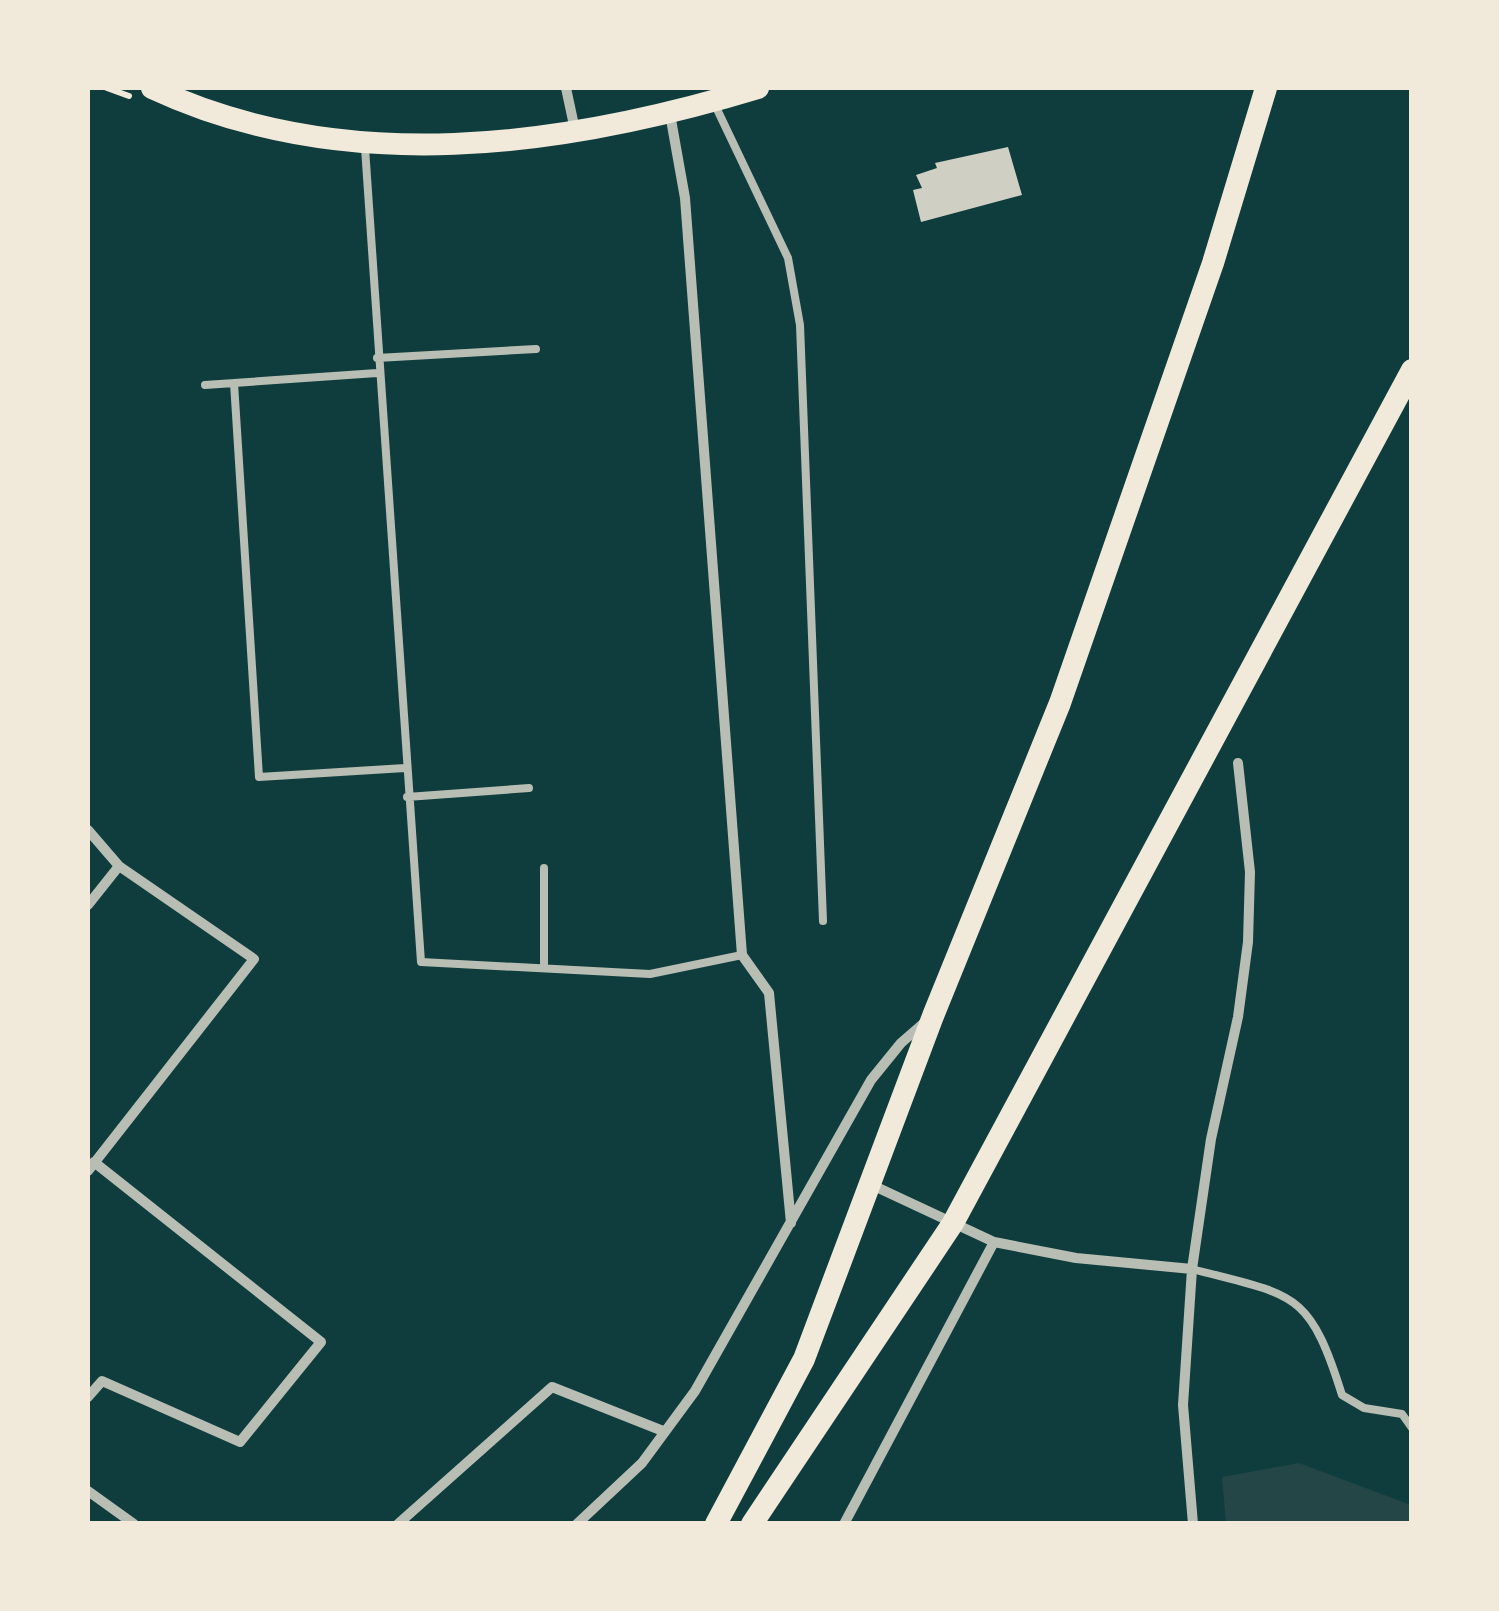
<svg xmlns="http://www.w3.org/2000/svg" width="1499" height="1611" font-family="'Space Grotesk',sans-serif">
<style>
.green{fill:#244646}
.building{fill:#cfcfc3}
.lines{fill:none;stroke-linecap:round;stroke-linejoin:round}
.path{stroke:#f1e9da;stroke-width:6}
.service{stroke:#b8beb3;stroke-width:8}
.minor{stroke:#b8beb3;stroke-width:10}
.primary{stroke:#f1e9da;stroke-width:22}
</style>
<rect width="100%" height="100%" fill="#0f3d3e"/>
<!-- green -->
<path class="green" d="M1299,1463l112,42v18h-185l-4,-46z"/>
<!-- building -->
<path class="building" d="M1008,147l14,48 -101,27 -8,-32 9,-2 -6,-13 21,-7 -2,-5z"/>
<g class="lines">
<!-- path -->
<path class="path" d="M107,88l22,8"/>
<!-- service -->
<path class="service" d="M715,105l73,153 12,67 23,596
M365,148l56,814 229,12 92,-19
M377,358l159,-9
M234,383l25,394 146,-9
M205,385l172,-12
M407,797l122,-9
M544,868v100
M1192,1269c102,27 117,20 150,126l22,13 38,6 10,14"/>
<!-- minor -->
<path class="minor" d="M566,88l9,42
M670,114l15,84 57,757 27,38 22,230
M88,830l31,36 135,93 -166,212
M88,905l31,-39
M872,1185l122,57 82,16 116,11
M88,1397l14,-16 138,61 81,-100 -227,-180
M88,1491l46,33
M398,1524l154,-137 111,44
M577,1524l65,-61 53,-72 176,-311 30,-37 23,-20
M844,1524l150,-282
M1193,1524l-10,-119 9,-136 19,-130 27,-122 10,-75 2,-70 -12,-109"/>
<!-- primary -->
<path class="primary" d="M152,88c193,90 411,59 606,0
M716,1524l88,-165 129,-343 127,-313 153,-440 53,-175
M752,1524l201,-301 459,-853"/>
</g>
<!-- border -->
<rect width="1499" height="1611" fill="none" stroke="#f1e9da" stroke-width="180"/>
</svg>
